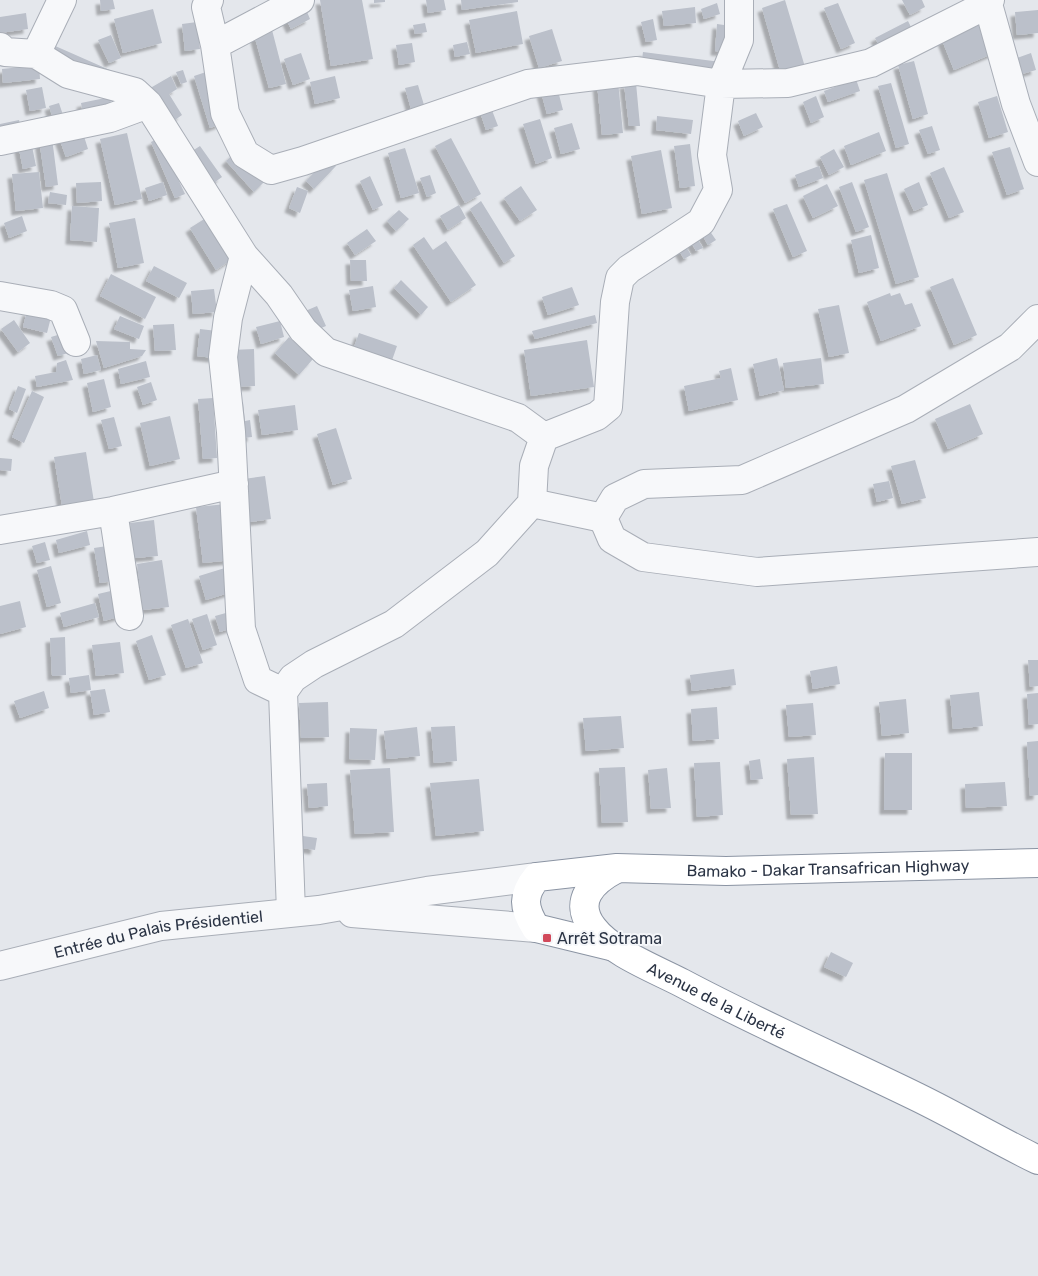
<svg xmlns="http://www.w3.org/2000/svg" width="1038" height="1276" font-family="Rubik,sans-serif">
<style>
.building{fill:#bbc0ca;filter:url(#shadow)}
.lines{fill:none;stroke-linecap:round;stroke-linejoin:round}
.minor-casing{stroke:#a9aeb7;stroke-width:30}
.tertiary-casing{stroke:#a9aeb7;stroke-width:30}
.trunk-casing{stroke:#8b94a3;stroke-width:30}
.minor{stroke:#f7f8fa;stroke-width:28}
.tertiary{stroke:#f7f8fa;stroke-width:28}
.trunk{stroke:#fff;stroke-width:28}
.poi-dot{fill:#d1495b;stroke:#f4f6f9;stroke-width:2}
.labels{text-anchor:middle;dominant-baseline:central;stroke-width:4;stroke-linejoin:round;paint-order:stroke}
.street-label{font-size:16px;fill:#2b3445;stroke:#f4f6f9}
.poi-label{font-size:16px;fill:#2b3445;stroke:#f4f6f9;text-anchor:start}
</style>
<defs>
<filter id="shadow"><feDropShadow dx="-4.5" dy="4.5" stdDeviation="1" flood-color="#0004"/></filter>
</defs>
<rect width="100%" height="100%" fill="#e4e7ec"/>
<!-- building -->
<path class="building" d="M100,0h13l2,9 -14,2z
M320,0h42l11,59 -42,7z
M374,0h11v2l-11,1z
M426,0h18l2,10 -18,3z
M461,0h57v2l-56,8z
M785,0l20,67 -24,7 -19,-66z
M902,0h20l3,7 -15,8z
M717,3l3,11 -16,5 -3,-10z
M838,3l17,40 -14,6 -17,-41z
M305,7l5,12 -19,10 -6,-12z
M695,7l1,16 -32,3 -2,-15z
M153,9l9,34 -39,10 -9,-34z
M1038,10v23l-21,2 -2,-23z
M517,11l6,33 -47,9 -7,-33z
M26,13l2,16 -28,4v-16z
M653,19l4,21 -11,2 -5,-20z
M908,21l7,14 -32,17 -8,-14z
M197,22l3,27 -15,2 -3,-27z
M987,22l12,29 -45,19 -12,-30z
M425,23l2,9 -12,2 -2,-9z
M717,24l14,2 -3,26 -13,-1z
M271,26l15,58 -17,4 -16,-57z
M552,29l10,32 -23,7 -10,-32z
M111,35l10,23 -12,5 -11,-23z
M467,42l3,12 -15,3 -2,-12z
M412,43l3,19 -16,3 -3,-20z
M53,45l59,26 -6,12 -59,-25z
M643,52l78,10 -1,14 -79,-10z
M301,53l9,26 -17,6 -9,-26z
M1031,53l5,17 -14,4 -5,-16z
M914,61l14,53 -15,5 -15,-54z
M39,65l1,14 -37,4 -1,-14z
M183,70l4,12 -6,2 -5,-12z
M206,72l15,52 -11,4 -16,-52z
M171,76l6,13 -8,5 13,21 -10,7 -25,-32z
M335,76l5,22 -25,6 -5,-22z
M856,79l4,12 -32,11 -4,-11z
M618,81l5,52 -21,2 -5,-52z
M636,83l4,43h-11l-5,-42z
M891,83l18,61 -13,4 -18,-62z
M418,85l6,20 -13,4 -6,-21z
M42,87l4,21 -16,3 -4,-21z
M557,87l6,23 -16,4 -6,-22z
M816,96l8,21 -13,6 -8,-21z
M997,96l11,36 -19,6 -11,-36z
M110,97l3,17 -29,6 -3,-17z
M59,103l6,18 -10,4 -6,-19z
M490,105l8,21 -12,4 -7,-21z
M756,113l7,14 -19,9 -6,-15z
M657,116l36,4 -2,14 -35,-4z
M540,119l12,39 -16,6 -13,-40z
M19,120l3,12 -22,5v-13z
M572,123l8,26 -19,5 -7,-26z
M932,126l8,24 -12,4 -9,-24z
M82,130l6,19 -22,8 -7,-19z
M879,132l7,19 -35,14 -7,-19z
M127,133l15,66 -27,6 -15,-66z
M52,138l6,47 -12,2 -7,-48z
M159,138l26,56 -10,4 -24,-56z
M451,138l30,56 -16,9 -30,-57z
M31,141l5,25 -13,3 -5,-25z
M690,144l5,42 -15,2 -6,-42z
M200,146l22,31 -14,10 -22,-32z
M1010,147l14,42 -17,6 -15,-43z
M405,148l14,45 -18,5 -13,-45z
M834,149l10,18 -15,8 -9,-18z
M661,150l11,58 -30,6 -11,-58z
M237,151l28,30 -11,11 -28,-31z
M328,158l8,8 -22,23 -8,-8z
M819,166l4,12 -24,9 -4,-12z
M944,167l20,45 -15,6 -19,-45z
M39,172l4,36 -27,3 -4,-37z
M887,173l32,104 -23,7 -32,-104z
M430,175l6,18 -9,4 -7,-19z
M370,176l13,29 -10,5 -13,-29z
M101,182l1,19 -25,2 -1,-20z
M163,182l4,13 -18,6 -4,-13z
M852,182l17,45 -13,5 -17,-45z
M919,182l9,23 -14,6 -10,-22z
M827,184l11,22 -25,12 -10,-22z
M521,186l16,24 -17,11 -16,-23z
M297,187l11,4 -8,22 -11,-5z
M50,192l17,3 -1,10 -18,-2z
M481,201l34,55 -11,7 -34,-54z
M787,204l20,47 -14,6 -20,-48z
M459,205l7,13 -18,12 -8,-14z
M72,206l27,2 -2,34 -27,-2z
M399,210l10,9 -13,12 -9,-10z
M22,216l5,15 -18,7 -5,-15z
M209,216l25,42 -18,12 -26,-42z
M135,218l9,45 -26,5 -9,-45z
M707,227l9,13 -8,5 -8,-14z
M367,229l9,12 -21,14 -8,-12z
M871,235l8,33 -20,5 -8,-33z
M696,236l7,12 -7,3 -6,-11z
M424,237l9,13 13,-9 30,44 -25,17 -38,-57z
M684,243l7,12 -7,4 -7,-12z
M350,260h16l1,21h-16z
M154,266l33,17 -8,15 -33,-17z
M111,274l45,23 -11,22 -45,-23z
M953,278l24,57 -23,10 -24,-58z
M401,280l27,27 -7,8 -27,-27z
M373,286l3,21 -23,4 -4,-21z
M572,287l7,18 -31,10 -6,-18z
M214,289l3,23 -24,2 -2,-23z
M890,293l1,3 9,-3 5,12 7,-2 9,23 -40,15 -14,-39z
M839,305l10,48 -20,4 -11,-48z
M317,306l9,20 -14,6 -9,-20z
M27,311l24,6 -4,16 -24,-6z
M595,315l2,8 -62,16 -3,-8z
M120,316l24,10 -5,13 -25,-10z
M14,320l16,23 -12,9 -17,-23z
M280,321l4,16 -23,7 -5,-17z
M174,324l2,26 -21,1 -2,-26z
M200,329l17,2 -3,27 -17,-2z
M359,333l38,13 -7,20 -38,-13z
M61,334l7,19 -10,3 -7,-19z
M289,337l24,22 -14,16 -24,-22z
M587,340l7,47 -63,9 -7,-46z
M96,341l34,1v7l16,1 -4,6 -38,12z
M254,349l1,37 -23,1 -1,-37z
M97,355l4,15 -17,4 -3,-15z
M777,358l7,32 -24,6 -7,-32z
M821,358l3,26 -38,4 -3,-25z
M66,360l7,20 -36,7 -2,-11 21,-4 1,-9z
M146,361l4,16 -29,7 -3,-15z
M731,368l7,32 -49,11 -5,-25 37,-8 -2,-7z
M104,379l7,28 -18,5 -6,-29z
M151,382l6,18 -14,5 -6,-18z
M18,386l8,3 -9,24 -8,-4z
M32,391l12,6 -20,46 -12,-6z
M213,398l4,60 -14,1 -5,-60z
M243,402l2,19 5,-1 2,17 -17,2 3,-36z
M970,404l13,30 -35,15 -13,-30z
M295,405l3,25 -36,5 -4,-25z
M170,416l10,43 -30,7 -10,-43z
M114,417l8,29 -13,3 -8,-29z
M336,428l16,51 -19,6 -16,-51z
M86,452l8,50 -32,4 -8,-49z
M0,458l12,1 -1,12 -11,-1z
M915,460l11,38 -24,6 -11,-38z
M265,476l6,43 -21,3 -6,-43z
M889,481l4,17 -16,4 -4,-18z
M226,504l6,56 -29,3 -7,-56z
M154,520l4,36 -24,2 -4,-35z
M87,531l3,14 -31,8 -3,-13z
M45,542l5,18 -13,3 -5,-17z
M107,546l6,35 -13,2 -6,-35z
M162,560l7,47 -26,3 -6,-46z
M51,566l10,37 -14,4 -10,-37z
M228,567l7,24 -29,9 -7,-24z
M115,590l6,26 -17,5 -6,-27z
M20,601l6,26 -26,7v-28z
M95,603l4,14 -35,10 -4,-14z
M233,611l5,15 -18,6 -5,-16z
M207,614l10,31 -14,5 -11,-31z
M188,619l15,44 -17,5 -15,-43z
M152,635l14,40 -17,5 -13,-39z
M65,637l1,38 -14,1 -2,-38z
M120,642l4,31 -28,3 -4,-31z
M1028,660h10v26l-8,1z
M837,666l3,18 -27,5 -3,-18z
M734,669l2,16 -44,6 -2,-16z
M89,675l2,15 -20,3 -2,-15z
M105,689l5,23 -16,3 -4,-24z
M44,691l5,17 -29,10 -6,-17z
M979,692l4,34 -30,3 -3,-34z
M1038,693v31l-9,1 -2,-31z
M906,699l3,34 -27,3 -3,-34z
M328,702l1,35 -28,1 -2,-35z
M813,703l3,32 -27,2 -3,-32z
M717,707l2,32 -26,2 -2,-32z
M621,716l3,32 -38,3 -3,-33z
M455,726l2,35 -23,2 -3,-36z
M417,727l3,29 -33,3 -3,-28z
M350,728l27,1 -2,31 -26,-1z
M1038,741v54l-8,1 -3,-54z
M885,753h27v57h-28z
M814,757l4,57 -27,1 -4,-56z
M760,759l3,20 -12,1 -2,-19z
M720,762l3,53 -26,2 -3,-54z
M625,767l3,55 -26,1 -3,-55z
M390,768l4,64 -39,2 -5,-64z
M667,768l4,40 -20,1 -3,-39z
M479,779l5,52 -48,5 -6,-53z
M1005,782l2,24 -41,2 -1,-24z
M327,783l1,23 -19,2 -2,-24z
M303,836l14,2 -2,12 -13,-2z
M831,952l22,11 -7,14 -22,-10z"/>
<g class="lines">
<defs>
<path id="minor" d="M62,0l-26,54 32,20 67,18 13,12 96,152 35,39 24,35 23,22 192,66 26,19
M209,0l-3,7 9,38 10,68 20,41 26,16 32,-9 225,-77 109,-13 84,13 67,-1 83,-20 117,-59
M990,0l-2,4 28,100 22,58
M215,45l85,-45
M0,47l5,5 31,2
M0,141l110,-23 38,-14
M244,256l-16,62 -5,39 8,75 10,197 17,51 25,12
M0,296l51,9 12,5 13,32
M532,503l71,15
M113,511l16,105
M0,530l113,-19 121,-27
M291,912l-8,-220 10,-14 21,-14 80,-40 93,-71 45,-50 2,-37 10,-29 53,-21 11,-9 7,-105 5,-24 9,-9 72,-47 17,-32 -6,-35 9,-71 18,-44v-40"/>
<g id="tertiary">
<path d="M1038,319l-28,28 -104,62 -164,71 -98,4 -29,14 -12,20 9,21 31,18 114,15 281,-20"/>
<path d="M352,913l184,15"/>
<path id="s1" d="M0,966l161,-40 158,-16 108,-19 110,-14"/>
</g>
<g id="trunk">
<path id="s2" d="M616,869c-23,12 -44,32 -23,59 18,24 62,41 89,55 77,41 157,76 235,114 41,20 80,43 121,63"/>
<path id="s3" d="M614,947l-78,-19c-13,-20 -14,-33 1,-51l80,-9 109,3 312,-8"/>
</g>
</defs>
<!-- minor casing -->
<use href="#minor" class="minor-casing"/>
<!-- tertiary casing -->
<use href="#tertiary" class="tertiary-casing"/>
<!-- trunk casing -->
<use href="#trunk" class="trunk-casing"/>
<!-- minor -->
<use href="#minor" class="minor"/>
<!-- tertiary -->
<use href="#tertiary" class="tertiary"/>
<!-- trunk -->
<use href="#trunk" class="trunk"/>
</g>
<!-- markers -->
<rect class="poi-dot" x="542" y="933" width="10" height="10" rx="2.5"/>
<g class="labels">
<!-- street labels -->
<g class="street-label">
<text stroke="none"><textPath href="#s3" startOffset="428">Bamako - Dakar Transafrican Highway</textPath></text>
<text stroke="none"><textPath href="#s1" startOffset="162">Entrée du Palais Présidentiel</textPath></text>
<text stroke="none"><textPath href="#s2" startOffset="219">Avenue de la Liberté</textPath></text>
</g>
<!-- poi labels -->
<g class="poi-label">
<text x="557" y="938">Arrêt Sotrama</text>
</g>
</g>
</svg>
